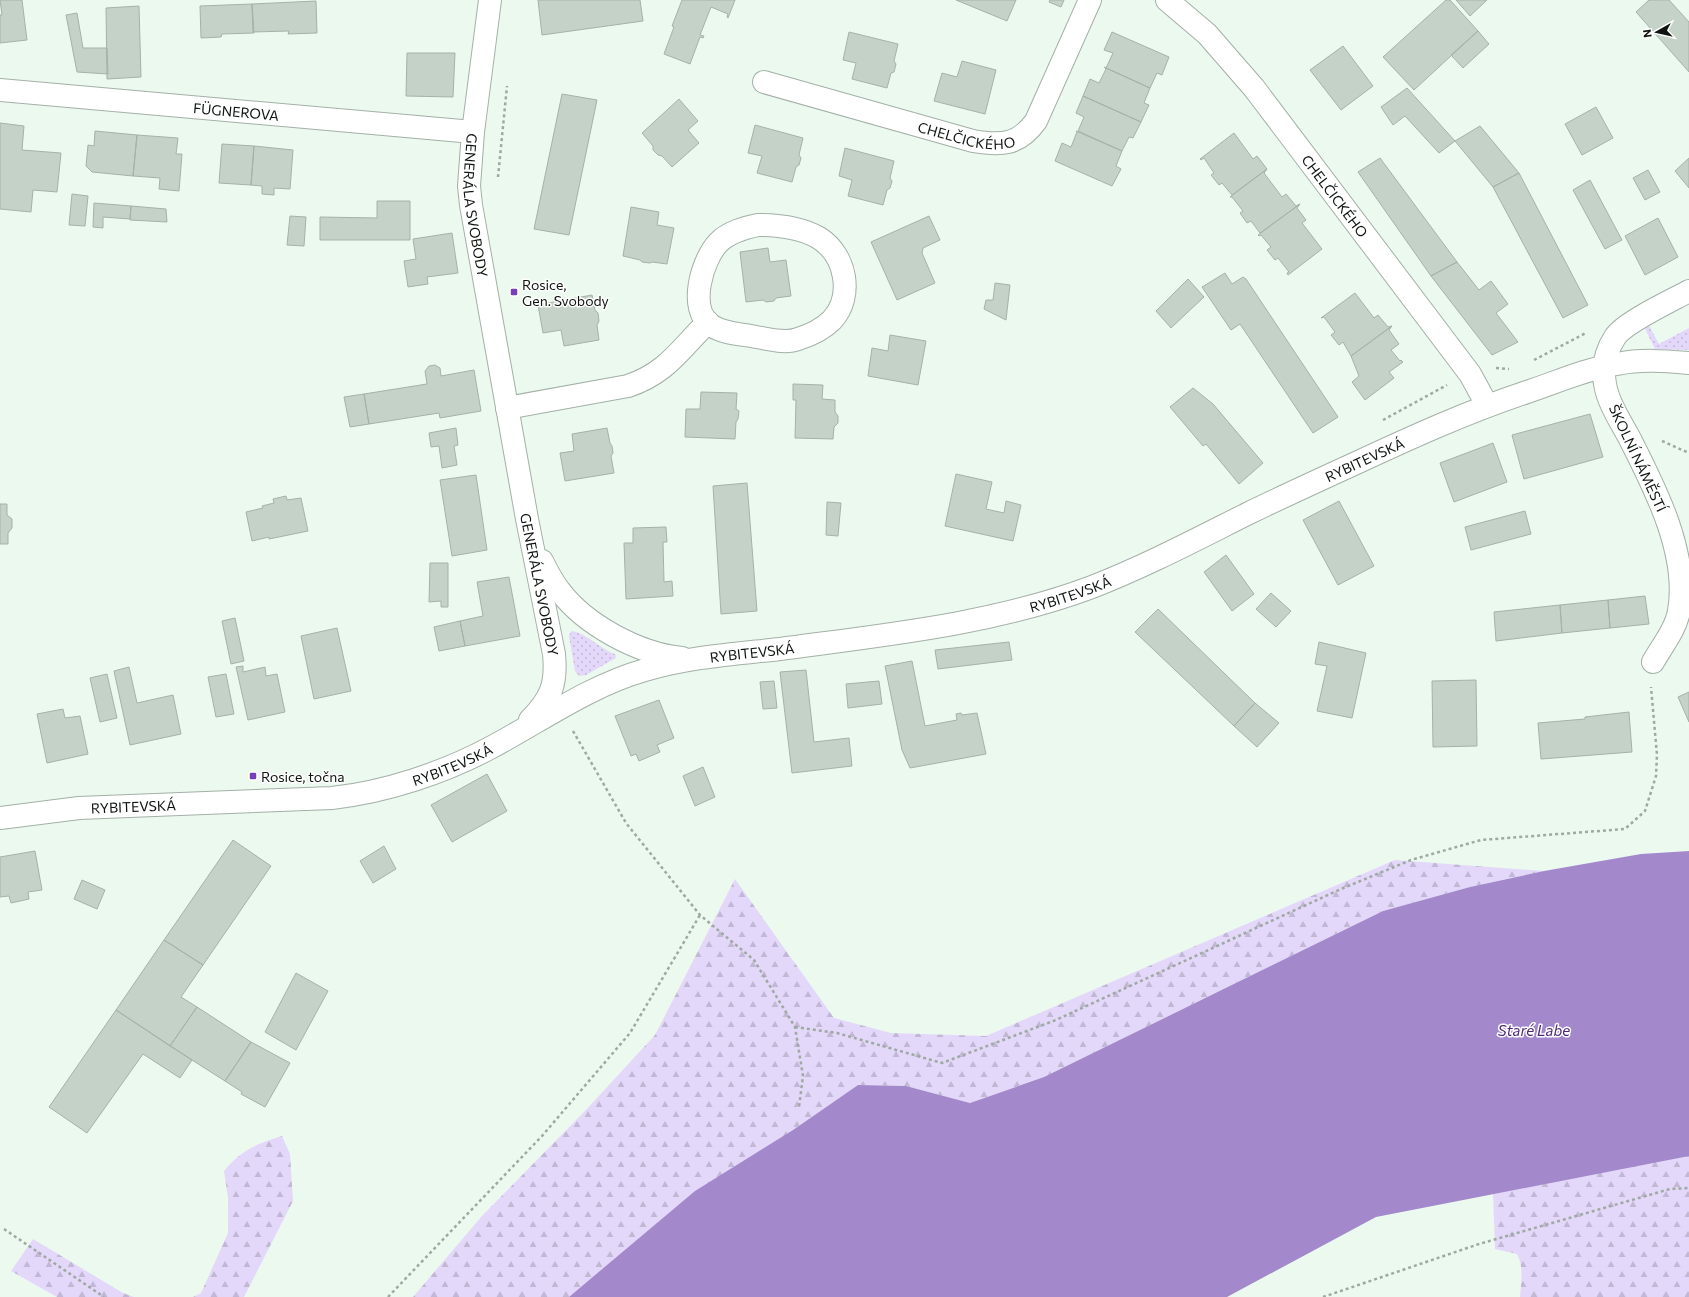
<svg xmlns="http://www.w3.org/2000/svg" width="1689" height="1297" font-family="Commissioner,sans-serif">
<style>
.grass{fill:url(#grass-dots)}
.forest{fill:url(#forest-firs)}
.water{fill:#a389cc}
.building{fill:#c5d2c8;stroke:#a5b2a8}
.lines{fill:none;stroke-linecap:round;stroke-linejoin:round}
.street-casing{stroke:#a3b0a7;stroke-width:24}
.path{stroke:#9fa9a2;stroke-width:2.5;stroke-dasharray:3 3;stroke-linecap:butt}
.street{stroke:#fff;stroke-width:22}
.poi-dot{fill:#7840b6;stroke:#fff;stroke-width:1.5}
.labels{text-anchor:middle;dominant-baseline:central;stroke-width:3;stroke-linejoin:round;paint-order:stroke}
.street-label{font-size:14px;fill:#0f1410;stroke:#fff}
.poi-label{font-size:14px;fill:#0f1410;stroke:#fff;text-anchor:start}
.water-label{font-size:15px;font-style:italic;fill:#4e2a79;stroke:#fff}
</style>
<defs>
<pattern id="grass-dots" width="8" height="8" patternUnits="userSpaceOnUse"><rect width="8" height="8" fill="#e4d8fa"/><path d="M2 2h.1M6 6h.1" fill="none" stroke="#c2b8d5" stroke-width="1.8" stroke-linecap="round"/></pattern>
<pattern id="forest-firs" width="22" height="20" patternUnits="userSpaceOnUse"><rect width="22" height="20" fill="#e4d8fa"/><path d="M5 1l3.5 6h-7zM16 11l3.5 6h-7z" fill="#c2b8d5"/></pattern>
</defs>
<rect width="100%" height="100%" fill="#ecf9ef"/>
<!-- grass -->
<path class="grass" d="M1648,324l11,20 30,-16v22l-34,-1 -9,-18 -1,-4z
M571,631c16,2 29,18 44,23l1,4 -30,17 -7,1 -4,-5 -6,-35z"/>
<!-- forest -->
<path class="forest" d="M1395,860l149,11 -74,16 -87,24 -339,166 -74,26 -64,-17 -48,-1 -65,45 -176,128 -48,39h-156l69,-81 103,-105 70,-76 80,-156 99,139 57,15 95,3z
M282,1136l8,18 3,47 -49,96h-51l8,-4 27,-60v-35l-4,-27c17,-21 32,-27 58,-35z
M1681,1156h8v141h-169c1,-15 4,-30 -3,-43l-22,-5 -2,-55z
M33,1239l90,54 11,4h-77l-46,-26z"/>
<!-- water -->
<path class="water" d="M1689,851v305l-313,61 -149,80h-658l126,-106 98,-61 65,-45 48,1 64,17 74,-26 339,-166 87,-24 74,-16 97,-17z"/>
<!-- building -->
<path class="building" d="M0,0h22l5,40 -27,3v-28h2z
M538,0h102l3,21 -101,14z
M682,0h53l-7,18 -1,-1 1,-3 -17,-7 -11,28 4,1 -1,2 -3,-1 -10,27 -26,-10 10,-27 -2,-1z
M956,0h60l-9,21z
M1050,0h14l-3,7 -12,-5z
M1446,0h4l28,31 -64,59 -31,-33z
M1456,0h31l-17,16z
M1649,0h20l20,22v50l-53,-60z
M316,1l1,32 -29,1 1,-3 -36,1 -1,-28z
M252,4l2,29 -32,1 -1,3 -20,1 -1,-32z
M139,6l2,71 -34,2 -1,-71z
M77,13l6,35h24l1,26 -31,-2 -11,-57z
M1478,31l11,13 -26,24 -12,-13z
M849,32l49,12 -4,17 2,3 -2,8 -3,1 -4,15 -35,-9 4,-16 -13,-3z
M1112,32l57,25 -7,18 -5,-2 -7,15 -44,-20 7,-15 -9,-3z
M1343,46l30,40 -32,24 -31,-40z
M407,53h48l-2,44 -47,-1z
M962,61l34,9 -11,44 -51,-13 8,-28 15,4z
M1104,67l46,21 -6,15 5,2 -8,17 -58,-26 7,-17 9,4 7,-14z
M1407,88l48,53 -16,12 -34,-37 -12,9 -12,-18z
M562,94l35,6 -28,135 -35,-6z
M1083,96l58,26 -8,16 -4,-1 -7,14 -44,-20 6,-14 -8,-4z
M679,99l19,22 -10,9 11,13 -27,24 -10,-11 -4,-1 -5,-5v-4l-11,-13z
M1596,107l17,31 -31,17 -17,-31z
M0,123l24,3 -2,24 39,3 -4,39 -24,-2 -2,22 -31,-3z
M755,125l48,13 -4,17 2,3 -2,7 -3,2 -4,15 -35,-9 5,-17 -14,-3z
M1480,126l39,47 -26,14 -38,-46z
M95,131l42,4 -4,41 -41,-4 -6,-6 2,-21 6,1z
M1076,131l46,20 -6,15 5,3 -9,17 -57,-25 7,-18 9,4 6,-15z
M1234,133l19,26 4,-3 10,13 -35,26 -10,-12 -3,2 -8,-10 3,-2 -10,-15 -3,2 -1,-1z
M137,135l41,3 -2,16h6l-3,37 -20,-2 1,-11 -27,-2z
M222,144l32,2 -3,39 -32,-2z
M254,146l39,4 -3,39 -16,-1v7l-12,-1v-8l-11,-1z
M845,148l49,13 -4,17 2,3 -2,7 -3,2 -4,15 -35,-9 4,-16 -13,-4z
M1380,158l77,104 -26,14 -73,-104z
M1689,158v30l-14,-17z
M1267,169l-3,4 18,24 4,-3 10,12 4,-2 -40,29 -9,-12 -4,2 -7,-10 3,-2 -11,-14h-2z
M1648,170l12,22 -15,8 -12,-22z
M1519,173l69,132 -25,13 -70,-131z
M1590,180l32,60 -17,9 -32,-59z
M72,194l16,2 -3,30 -16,-1z
M377,201h33v39h-90v-23l57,1z
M94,203l37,3 -1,13 -27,-2v11l-10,-1z
M1300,204l-3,4 9,12 -4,3 20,26 -34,26 -1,-2 2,-1 -11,-14 -3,2 -8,-10 4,-3 -10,-12 -2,1 -1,-1z
M131,206l35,3 1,13 -37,-2z
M631,207l28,5 -2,13 17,3 -7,36 -15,-2 -2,1 -8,-1 -2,-2 -17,-4z
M290,216l16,1 -2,29 -17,-1z
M929,216l11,24 -17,8 -1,5 13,30 -38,17 -26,-58z
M1658,218l20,39 -33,18 -20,-39z
M452,233l6,40 -31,4 1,7 -20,3 -4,-26 12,-2 -3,-20z
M768,248l2,14 16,-2 5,36 -15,2 -2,3 -8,1 -3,-2 -17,2 -6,-50z
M1457,262l22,28 12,-9 17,23 -12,9 22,29 -26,13 -61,-79z
M1225,273l7,11 11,-7 3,2 92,138 -25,16 -73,-109 -9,6 -29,-43z
M1188,279l16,18 -33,31 -15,-17z
M995,283l15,2 -4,35 -22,-11 2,-9h7z
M1355,293l19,25 4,-3 10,12 4,-1 -41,30 -8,-14 -4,3 -8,-10 4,-3 -11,-15 -3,1z
M592,295l3,15 3,3 1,8 -2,4 2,15 -35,6 -3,-16 -18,3 -5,-28z
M1392,326l-3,4 10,14 -8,6 9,11 1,-1 2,2 -14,10 5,6 -29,22 -13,-18 7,-6 -8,-20z
M890,335l36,6 -8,44 -50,-9 4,-28 16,3z
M435,365l5,3 1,8 33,-6 7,41 -41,7 -1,-5 -70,11 -5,-30 63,-10 -2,-13 4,-5z
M793,384l30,1 -1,14 13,1v12l3,4v7l-4,4 -1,12 -38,-1 1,-38h-3z
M1193,388l20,16 50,59 -24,21 -33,-40 -3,2 -33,-39z
M701,392l36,1 -1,16 3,2 -1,8 -2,3 -1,17 -50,-2 1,-28h14z
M364,394l5,30 -19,3 -6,-30z
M1590,414l13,43 -79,22 -12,-44z
M456,428l2,17 -4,1 3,19 -15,3 -3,-22 -8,1 -2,-14z
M607,428l3,15 2,3 1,7 -2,3 3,17 -49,8 -5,-28 14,-2 -2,-17z
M1493,443l14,39 -53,20 -14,-39z
M956,474l36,8 -6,27 18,4 2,-12 15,4 -8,36 -68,-15z
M476,475l11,75 -35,6 -12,-76z
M747,483l10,128 -36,3 -8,-128z
M286,496l1,4 14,-2 7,33 -39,8v-2l-17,4 -6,-29 17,-4 -1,-2 12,-3 -1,-4z
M1339,501l35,65 -36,19 -35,-65z
M827,502l14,1 -3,33 -12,-1z
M0,504h7v11l5,4v9l-4,5v11h-8z
M1525,511l6,23 -60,16 -6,-23z
M666,527l1,15h-4l1,40 8,-1 1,15 -47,3 -2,-56h9v-15z
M1226,555l28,39 -22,17 -28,-39z
M430,563h18v44h-7v-6l-12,1z
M509,577l11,59 -55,10 -5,-25 23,-5 -6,-34z
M1271,593l20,18 -15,16 -20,-18z
M1645,596l4,28 -39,4 -2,-28z
M1608,600l2,28 -48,5 -2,-28z
M1560,605l2,28 -66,8 -2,-29z
M1158,609l97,94 -21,23 -99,-94z
M235,618l9,43 -13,3 -9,-43z
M460,621l5,25 -26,5 -5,-24z
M337,628l14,63 -37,8 -13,-63z
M1009,642l3,18 -74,9 -3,-19z
M1319,642l47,11 -14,65 -35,-7 10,-45 -12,-2z
M912,661l13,65 32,-6 -1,-6 5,-1 1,2 15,-2 9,41 -76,14 -8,-18 -17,-84z
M243,666v6l22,-5 1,9 11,-2 8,38 -37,8 -12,-53z
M129,667l8,36 36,-8 8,39 -51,11 -16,-74z
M806,670l8,72 35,-4 3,28 -60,7 -12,-101z
M107,674l10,44 -17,4 -10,-44z
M226,674l8,40 -18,3 -8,-40z
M1476,680l1,66 -44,1 -1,-66z
M774,681l3,27 -14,1 -3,-27z
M879,681l3,23 -34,4 -2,-24z
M1689,692v30l-11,-25z
M659,700l15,38 -17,7 3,7 -21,9 -3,-7 -5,2 -16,-40z
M1255,703l24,20 -22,24 -23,-21z
M63,709l2,9 15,-2 8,38 -41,9 -10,-49z
M1629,712l3,40 -91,7 -3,-36 47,-4v-2z
M703,767l12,30 -20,9 -12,-30z
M487,774l20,37 -55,31 -21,-37z
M233,840l38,26 -68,99 -39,-25z
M384,846l12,23 -23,14 -13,-22z
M35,851l7,39 -14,2 1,7 -18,4 -2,-7 -9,1v-40z
M82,880l23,10 -8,19 -23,-10z
M164,940l39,25 -22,32 16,10 -27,39 -54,-36z
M296,973l32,18 -32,59 -31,-18z
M197,1007l54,35 -26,39 -55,-35z
M116,1010l76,50 -12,18 -37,-24 -56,79 -38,-26z
M251,1042l39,21 -25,44 -24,-13 1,-2 -17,-11z"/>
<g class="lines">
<defs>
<g id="street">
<path id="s1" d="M490,0l-17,132 -4,54 2,19 56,314 27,135c3,30 -3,45 -24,66"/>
<path id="s2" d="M1167,0l40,34 47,54 216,286 17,31"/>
<path id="s3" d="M764,82l209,59c28,5 46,4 63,-20l54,-121"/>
<path id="s4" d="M0,90l473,42"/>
<path d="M758,225c20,0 42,2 61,13 27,17 35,58 13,82 -10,10 -21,15 -34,19 -13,5 -29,0 -42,-2 -14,-3 -31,-3 -44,-11 -25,-16 -10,-67 7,-84 10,-10 25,-14 39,-17z"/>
<path d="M507,408l121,-22c39,-13 52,-37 80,-64"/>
<path d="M542,561c5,10 10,20 17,29 26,35 80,64 123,68"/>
<path d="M1653,662c9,-16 23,-33 26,-51 10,-57 -24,-123 -49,-172 -9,-17 -22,-36 -25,-55 -3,-16 1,-33 10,-47 10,-15 56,-36 74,-46"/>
<path id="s5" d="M0,818l79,-10 253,-10c54,-6 111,-25 158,-50 51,-27 99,-62 155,-78 43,-13 90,-16 135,-21 104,-14 214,-25 312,-62 54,-21 105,-48 157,-74 35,-17 70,-33 105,-49 58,-27 113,-52 173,-72 30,-10 59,-23 90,-28 24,-5 48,-3 72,-1"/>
</g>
</defs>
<!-- street casing -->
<use href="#street" class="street-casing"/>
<!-- path -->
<path class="path" d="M498,177l9,-91
M1534,360l52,-27
M1496,368l13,1
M1383,420l64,-35
M1662,441l27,12
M573,731l53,92 74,92 54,45 41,67 8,49 -4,31
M795,1027l42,6 105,30 114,-43 285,-131 70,-29 70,-20 144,-11 20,-18 11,-35 1,-21 -6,-68
M4,1229l100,68
M388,1297l154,-161 88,-103 70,-118
M1323,1297l156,-53 191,-55 19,-1"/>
<!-- street -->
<use href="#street" class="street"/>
</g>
<!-- markers -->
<g class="poi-dot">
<rect x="510" y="288" width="8" height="8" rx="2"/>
<rect x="249" y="772" width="8" height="8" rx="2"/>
</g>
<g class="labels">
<!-- street labels -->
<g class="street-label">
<text stroke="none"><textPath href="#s4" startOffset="237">FÜGNEROVA</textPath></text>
<text stroke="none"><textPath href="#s3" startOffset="210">CHELČICKÉHO</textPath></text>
<text stroke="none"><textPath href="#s2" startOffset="259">CHELČICKÉHO</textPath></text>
<text stroke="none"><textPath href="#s1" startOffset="207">GENERÁLA SVOBODY</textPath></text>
<text transform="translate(1638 458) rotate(65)">ŠKOLNÍ NÁMĚSTÍ</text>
<text stroke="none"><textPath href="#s5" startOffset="1430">RYBITEVSKÁ</textPath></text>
<text stroke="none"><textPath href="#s1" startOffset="592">GENERÁLA SVOBODY</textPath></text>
<text stroke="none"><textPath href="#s5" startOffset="1106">RYBITEVSKÁ</textPath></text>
<text stroke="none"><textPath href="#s5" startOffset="782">RYBITEVSKÁ</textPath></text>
<text stroke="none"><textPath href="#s5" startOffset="458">RYBITEVSKÁ</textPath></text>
<text stroke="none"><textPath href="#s5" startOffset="134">RYBITEVSKÁ</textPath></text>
</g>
<!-- poi labels -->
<g class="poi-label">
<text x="522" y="284">Rosice,<tspan x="522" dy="16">Gen. Svobody</tspan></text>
<text x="261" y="776">Rosice, točna</text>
</g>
<!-- water labels -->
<g class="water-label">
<text x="1534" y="1030">Staré Labe</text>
</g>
</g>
<!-- north arrow -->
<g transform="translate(1657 32) rotate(262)" stroke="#ffffff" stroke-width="3" paint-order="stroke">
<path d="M0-3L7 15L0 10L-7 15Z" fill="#0f1410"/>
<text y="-6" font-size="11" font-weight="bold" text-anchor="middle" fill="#0f1410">N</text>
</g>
</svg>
